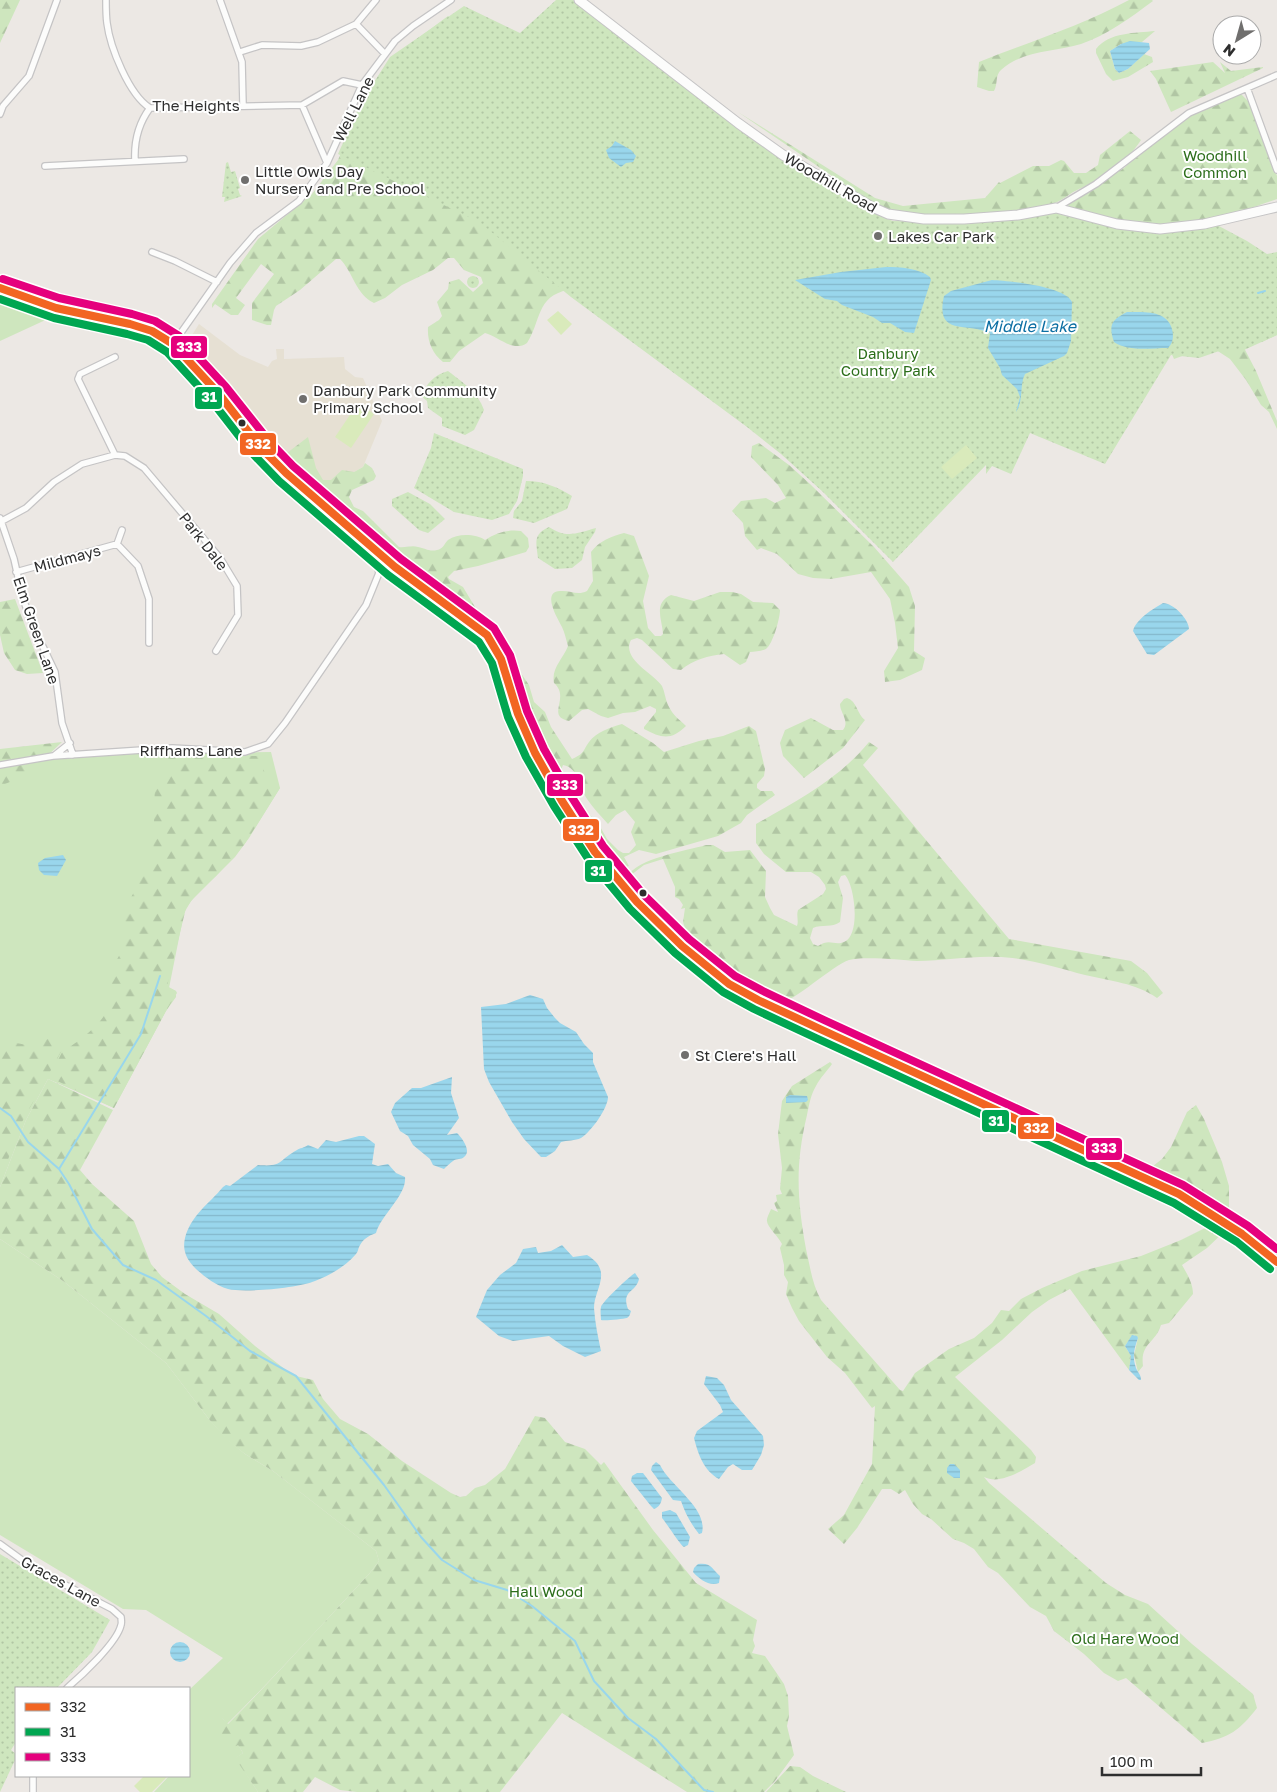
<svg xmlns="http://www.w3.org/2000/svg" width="1277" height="1792" font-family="'Golos Text',sans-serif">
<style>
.education{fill:#e6e0d3}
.grass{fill:#cee6be}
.forest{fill:url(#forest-firs);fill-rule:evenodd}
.park{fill:url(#park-dots)}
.pitch{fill:#d9eabb}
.water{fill:url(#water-rules)}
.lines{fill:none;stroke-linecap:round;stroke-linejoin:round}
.stream{stroke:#99d6ec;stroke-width:2}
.street-casing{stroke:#c5c4c5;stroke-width:8}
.secondary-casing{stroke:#c5c4c5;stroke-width:11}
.primary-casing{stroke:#c6c5c4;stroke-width:11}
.street{stroke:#fcfcfb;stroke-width:5.5}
.secondary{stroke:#fcfcfb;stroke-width:9}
.primary{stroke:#e8e4d6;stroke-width:9}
.bus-1-casing{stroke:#fff;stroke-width:11}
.bus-2-casing{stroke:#fff;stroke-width:11}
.bus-3-casing{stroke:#fff;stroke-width:11}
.bus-1{stroke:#f26522;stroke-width:8}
.bus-2{stroke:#00a651;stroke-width:8}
.bus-3{stroke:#e5007d;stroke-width:8}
.poi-dot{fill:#706f6e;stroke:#fff;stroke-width:2}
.bus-dot{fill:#2e2e2e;stroke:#fff;stroke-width:2}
.labels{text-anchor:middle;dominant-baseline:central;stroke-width:4;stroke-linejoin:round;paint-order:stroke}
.street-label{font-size:15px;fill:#2e2e2e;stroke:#fff}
.park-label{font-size:15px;fill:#2c6e1b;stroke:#fff}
.poi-label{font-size:15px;fill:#2e2e2e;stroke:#fff;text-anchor:start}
.water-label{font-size:16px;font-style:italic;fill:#0d6fa3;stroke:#fff}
.line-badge{stroke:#fff;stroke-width:2}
.badge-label{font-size:14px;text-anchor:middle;font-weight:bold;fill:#fff}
</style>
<defs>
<pattern id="forest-firs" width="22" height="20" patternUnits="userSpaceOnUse" patternTransform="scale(1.25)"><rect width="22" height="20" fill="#cee6be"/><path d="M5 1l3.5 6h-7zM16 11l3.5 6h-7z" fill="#b1c6a4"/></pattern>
<pattern id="park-dots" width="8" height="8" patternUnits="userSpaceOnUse" patternTransform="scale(1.25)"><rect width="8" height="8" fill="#cee6be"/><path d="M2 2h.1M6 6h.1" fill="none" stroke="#b1c6a4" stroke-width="1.8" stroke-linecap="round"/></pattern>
<pattern id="water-rules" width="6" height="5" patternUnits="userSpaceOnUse" patternTransform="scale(1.25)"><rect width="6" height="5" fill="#99d6ec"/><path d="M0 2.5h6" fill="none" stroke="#84b8cb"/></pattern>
</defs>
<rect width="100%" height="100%" fill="#ece8e4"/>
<!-- education -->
<path class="education" d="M199,324l41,31 28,12 4,-6 5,-2 -1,-10h8v10l60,-2 1,12 10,8 8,1 19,43 -19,46 -9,5 -21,21 -52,-44 -15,-16 -14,-9 -65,-81z"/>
<!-- grass -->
<path class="grass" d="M0,293l52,22v2l-52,24z
M0,751l68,4 203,-3 9,36 -31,50 -14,19 -44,44 -7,12 -15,75 7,3v6l-10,14 -52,97 -66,-29 -22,41 -26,67z
M0,1239l63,42 103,82 42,55 20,22 17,14 28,17 103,80 3,10 -10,13c-47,50 -93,102 -142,150l-5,-6 21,35 -7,5 22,34h-104l15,-16h20v-86l34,-32 -77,-48 -23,-1 -123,-74z"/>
<!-- forest -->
<path class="forest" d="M0,0h20l-20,43z
M1129,0h23l1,1c-23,17 -46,34 -72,43 -25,8 -59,6 -80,26 -6,5 -3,14 -7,21h-5l-12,-4 2,-25c50,-20 102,-36 150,-62z
M448,16l74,54 46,220c-32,6 -27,32 -41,53 -14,10 -29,-7 -42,-10l-26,18 -9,11h-7c-11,-9 -16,-21 -15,-35l11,-7 3,-4 -5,-14 11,-13 1,-7 10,-3 14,13 10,-9 -2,-6 -17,-7 -10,-12h-6l-15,12 -31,15 -17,13 -11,5c-18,-8 -21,-31 -34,-44h-4l-36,31 -24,16 -2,4 -3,15h-4l-15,-5v-17l22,-29 -13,-10 -25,34 9,7 -7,10h-7l-16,-11 -3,4v-4l46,-65 54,-45 26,-34 30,-69 22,-32z
M1155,31l-13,11 -21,2 -11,7 5,18 4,4 9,-4 16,-15 8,3 1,5 -25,15 -15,4 -7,-7 -10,-21v-4c13,-17 40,-16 59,-18z
M1213,62l12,11 -5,-11 11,9 32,-4v1l-92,44 -15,-33 -6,-8z
M1241,94l9,9 27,73v23c-40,14 -83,29 -127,27 -27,-2 -55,-12 -82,-19l1,-4 55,-35 39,-35 36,-23z
M738,112l137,86 28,8 82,-8 14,-16 1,1 33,-17h16l12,-6 3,1 10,12h12l12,-8 2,-10 30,-24 11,9c-14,22 -38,38 -62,49 -9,4 -17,12 -27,15 -46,14 -119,13 -167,8z
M1276,287l1,48 -15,7 -9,-3 -12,3 15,29 21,50v8l-8,-17 -8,-7 -15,-25 -16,-21 -20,-13 -36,13 -3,-7z
M308,437l8,31 7,12h8l11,-10 12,2 9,-5 2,-4 7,5 4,8 -2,4 -22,10 -3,7 5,10 9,4 36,36c6,1 13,-2 19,0 7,1 11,5 19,3 6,-1 7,-6 11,-10 10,-7 28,-6 37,0 11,-7 23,-11 36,-9l7,7 1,9 -3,5 -48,14 -24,5 -6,6 1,2 14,8 15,25 31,37 9,20 11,16 5,17 11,10 6,15 21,32c13,-6 10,-7 17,-17 7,-10 22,-15 33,-18l31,19 11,9 35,-11 24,-5 26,-10 7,5 9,38 -1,7 -7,8v4l4,3h11l3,4 -28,20 -6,8 -23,13 -62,18 -17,-4 -15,7 5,9 -5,2 -12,-11 -47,-69 -66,-151 -18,-20 -82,-57 -18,-15 -98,-89zM563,765c16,3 17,23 24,34 6,9 14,17 21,25l8,-9 9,-5 10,12 -4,10 5,13 -7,8h-6l-5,-3 -11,-11 -10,-18 -14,-11 -7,-15 -14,-21 -1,-4z
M759,443l30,22 21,19 64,63 35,40 6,19 -1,45 11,7 -3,12 -22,10 -15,2 -1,-11 14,-23 -3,-25 -5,-24 -19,-27 -40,7 -18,-1 -15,-4 -21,-20 -16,-6 -4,2 -12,-14 -2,-13 -11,-12 9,-10 25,-3 9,5 11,-5 -8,-13 -27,-28 1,-11z
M624,533l10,3 15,40 -6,25 5,27 7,8h6l2,-2c-1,-15 -10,-31 8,-39l23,6 26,-9h12l9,2 12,8 20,1 7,7c0,8 -7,34 -14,39 -4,2 -11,3 -16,3l-4,10 -6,3 -16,-11c-16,2 -30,5 -43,16l-8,-1 -31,-29 -5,-2 -6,2c-10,19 22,33 31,46 3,6 3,13 6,19 6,12 10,13 18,21 -15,15 -25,12 -42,3v-2l12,-15v-3l-6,-3 -15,6 -12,1 -15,5 -7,-2 -13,-7 -6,1 -13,11c-24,-5 2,-23 -15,-38 -3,-15 9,-24 14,-37 -2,-6 -3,-13 -6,-19 -4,-8 -21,-35 -2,-36 11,-1 17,5 27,0l6,-10 -2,-29c8,-11 21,-16 33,-19z
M15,599l28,74 -16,1 -12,-4 -11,-17 -4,-18v-33z
M847,698c10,3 10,16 18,22l-22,28 -39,30 -21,-22 -3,-13 5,-13 26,-12 22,12h10c7,-9 -3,-17 -3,-26l4,-5z
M62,742l-35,33 -27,11v-37z
M869,742l9,6 -15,17 146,174 122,22 16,12 16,20 -6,5c-21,-15 -47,-17 -72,-23 -27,-7 -60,-18 -89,-18 -26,-1 -52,4 -79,4 -17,-1 -53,-5 -68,-1 -16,5 -59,45 -70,43 -30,-5 -78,-46 -98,-69l4,-6 -2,-6 2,-14 -4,1 2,-4 -4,-6 -4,-2v-10l-12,-28 -19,6 -13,10v4l8,11 -12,-13c10,-19 59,-26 79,-32h7l12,7 25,-2 16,21 -1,26 5,11 4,7 23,11c2,-6 -1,-10 1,-16l25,-16 3,-5 -1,-4 -6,-8 -8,-5h-25l-22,-18 -8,-11v-19c41,-23 83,-45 113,-82zM845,875c10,11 16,60 -1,67 -10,4 -14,-4 -26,4l-5,-2 -3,-6 3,-10c9,-4 19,0 27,-6l3,-24 -5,-16 3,-6z
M181,750l51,6h31l1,15 5,8 11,9 -36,57 -28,31 -18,16 -12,16 -19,78 9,5 1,2 -11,18 -52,97 -65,-31 18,-34 4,3c15,-10 39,-29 40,-48 0,-9 -2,-18 -2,-27 17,-22 18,-32 13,-58l31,-54 2,-80 12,-6 2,-21z
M55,1037l11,6 -44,79 -22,59v-141l27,5z
M830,1062l2,2c-5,7 -12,14 -16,22 -5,8 -7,19 -9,29 -12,50 -10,84 -1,134 4,17 6,35 15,51l79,90 3,1 12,-18 34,-24 25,-11 18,-15 9,-13 8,1 12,-12 21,-11 40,-17 59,-15 40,-16 34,-17 11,7 -19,18 -25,17c5,9 11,18 11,29l-24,29 -8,2c-6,19 -21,18 -18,41l-5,6 -4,-17 4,-17 -4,-3 -2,1 -7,10 6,10 -2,14 -59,-81 -21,11 -17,12 -30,28 -47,37 76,73 5,7 -1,6c-14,8 -35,22 -51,14l5,6 117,100 19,12 23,9 44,40 61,50 4,14c-17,22 -28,30 -55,35l-76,-65 -8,3 -14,-8 -20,-19 -30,-23 -8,-15 -16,-9 -32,-34 -10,-6 -14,-18 -10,-6 -11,-4 -22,-20 -9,-5 -9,-10 -8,-14 -6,4 -8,-5h-9l-25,39 -13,16 -16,-15 16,-14 28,-51 3,-58 -3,2 -27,-35 -18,-16 -28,-36 -7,-13 -6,-14 2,-12 -4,-7v-10l-4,-17 2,-4c-3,-7 -16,-18 -15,-24 0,-3 3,-8 4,-11l7,3 -4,-9 3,-2 -1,-6 6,-1 -2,-5 2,-21 -4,-34 4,-33 10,-15z
M48,1079l65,31 -33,60 12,14 42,37 17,43 11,13 23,17 34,20 36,32 31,24 10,6 17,4 10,19 17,20 28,15 34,27 49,32 9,4 6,-1 9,-8 10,-3 20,-16 30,-53 10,2 20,24 20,7 16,16 3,-3 49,68 43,53 61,37 -4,20 2,6 -3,7 13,3 19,28 4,12 1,20 -2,10 7,29 -19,26 -11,11h-77l-125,-79 -62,79h-143l-17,-2 -25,-13 -12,15h-45l-23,-34 8,-5 -5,-8 -8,5 -14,-19 6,-13 6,6c49,-49 94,-100 141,-150l10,-13 -3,-10 -31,-24 -72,-56 -28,-17 -18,-14 -19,-22 -42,-55 -103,-82 -63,-42v-52l26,-67z
M1196,1105l8,14 18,43 7,24v23l-10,-1 -64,-34 -2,-8 9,-7 9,-12 16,-35z
M790,1766l10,1 13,9 33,16h-80z"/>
<!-- park -->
<path class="park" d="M556,0h17l168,131 46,31 55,34 42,22 9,3 48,1 115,-11 60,17 26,4 24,1 51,-8 30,16 20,13 10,-2v83l-33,15 -19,-1 -26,9 -28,-3 -66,109 -75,-31 -19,41 -19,-8 -6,8v-9l-93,97 -70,-70 -42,-38 -34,-27 -176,-130 -92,-75 -141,-68 23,-51 29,-46 74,-51 56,27z
M228,162l3,10 4,-1 5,17 -2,1 2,6 2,1 -18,6 1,-5h-3l4,-34z
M467 282a6 6 0 1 1 12 0a6 6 0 1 1-12 0Z
M448,371c14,11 30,21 36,39l-10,20 -9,5 -23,-9v-8l-14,-10 -1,-7 -6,-5c6,-13 13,-21 27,-25z
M434,433l89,36v7l-6,25 -8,13 -17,6 -38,-8 -40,-24 17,-40z
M526,481c18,0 31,6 46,15l-5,13 -33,14 -21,-5 1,-7 8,-10z
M408,492l22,12 15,15 -17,14 -9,-3 -27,-24v-7z
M549,527c18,12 28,6 47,1l-1,4 -10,15 -3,13 -10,8 -17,1 -17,-11c-2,-16 -5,-24 11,-31z
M0,1554l110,66 -18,32 -35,36h-41v54l-5,8 5,4v4l-16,34z"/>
<!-- pitch -->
<path class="pitch" d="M558,311l14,13 -11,11 -14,-15z
M358,403l16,11 -23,34 -16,-11z
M966,445l11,13 -25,21 -11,-12z
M144,1776h24l-16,16h-12l-6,-6z"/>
<!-- water -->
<path class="water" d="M1130,41l19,2 1,6 -22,20 -9,4 -4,-4 -5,-18 11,-7z
M615,141l16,9 5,6 -3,6 -7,1 -5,4 -12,-9 -3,-8 6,-4z
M886,267c14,0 33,1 44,10l1,3 -17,53 -9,-1 -15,-9h-8l-9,-6 -31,-12 -5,-4 -12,-2 -30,-19 46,-8z
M992,280c17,1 73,6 80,22l-1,39 -4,12 -3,3 -39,18c-6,12 -1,26 -9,38l4,-15 -3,-8 -15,-14 -2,-7 -12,-20 2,-15c-24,-11 -55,4 -46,-37l7,-5z
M1127,312c17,0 40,-2 45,17 2,8 1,14 -4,19 -17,0 -39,4 -54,-6 -6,-18 -2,-22 13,-30z
M1163,603c10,0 26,16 26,26l-35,26 -7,-1 -14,-23c3,-12 20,-22 30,-28z
M63,855l3,5 -9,16 -13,-1 -5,-5 -1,-7 7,-5z
M530,995l13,4 4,9 8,10 5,5 16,9 8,12 9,9v9l15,35c0,11 -17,35 -27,41 -6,3 -14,2 -20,4l-6,9 -9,6h-5l-17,-18 -12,-17 -23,-40 -5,-13 -3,-62 25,-3z
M452,1077l-1,16 8,25 -12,17 10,-2c5,5 15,18 7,24 -3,3 -7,1 -11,4 -3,2 -6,5 -9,8l-11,-4 -3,-6 -17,-14 -5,-9 -8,-5 -9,-19 4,-9 17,-15h9z
M790,1095l17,1 1,4 -2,2 -20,1v-6z
M359,1136h5l11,8 -3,20 6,2 10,-2 8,9 9,4c2,18 -24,38 -29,56 -8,3 -13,6 -17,14 -1,2 -1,5 -3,7 -10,12 -27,22 -41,27 -16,7 -71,12 -87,8 -13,-4 -23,-12 -32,-20 -9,-9 -14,-18 -11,-31 6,-23 24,-34 38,-51l3,-2 4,1 28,-21c26,2 19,-4 39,-15 3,-2 7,-2 11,-5l10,4 8,-9 10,2z
M562,1245l11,12 14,-2c27,16 7,34 7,53 1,15 4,29 7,43l-16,6 -22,-11 -14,-10 -36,5 -14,-5 -23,-19 11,-27 13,-15 16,-12 7,-14 13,-2 2,6 13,-2z
M635,1273l4,6c-3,14 -18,11 -11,30l3,2c-1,3 -1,5 -4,7 -4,1 -22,3 -26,2 0,-4 -1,-9 0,-13 1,-5 30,-32 34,-34z
M1132,1335l5,1 1,2c-4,11 -6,19 -2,30 2,5 5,6 5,12h-2l-10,-10 2,-14 -6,-10z
M706,1376l11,2 7,7 7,15 32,36 1,9 -3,10 -9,15h-10l-9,-6 -5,3 -9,12c-15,-8 -21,-25 -25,-41l3,-7 26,-19 -3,-7 -16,-21z
M656,1462l4,3c10,21 48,43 42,68l-3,1c-8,-10 -14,-21 -18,-33l-8,-1 -22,-30 1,-4z
M950,1464h4l6,6v8h-6l-7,-5v-5z
M637,1473h6l19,25c-1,6 -3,9 -8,11l-3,-3 -20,-25 1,-5z
M670,1510l6,3 14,24 -2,8 -4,2c-4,-2 -16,-22 -22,-29v-6z
M698,1564c13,-2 14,5 22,12l-1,7c-9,4 -20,-4 -26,-11l1,-4z
M170 1652a10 10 0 1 1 20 0a10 10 0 1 1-20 0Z"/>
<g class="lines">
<!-- stream -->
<path class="stream" d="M1258,293l7,-2
M160,976l-19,58 -82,135 10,15 23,45 31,36 33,15 50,36 44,35 46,25 88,109 37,52 21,23 32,20 33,10 25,16 43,35 19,40 34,37 28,21 48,51 9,2
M0,1108l11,8 17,26 31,27"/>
<defs>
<path id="street" d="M106,0c0,8 0,16 1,23 3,24 22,72 43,85l152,-3 41,-24 19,4
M220,0l22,62 1,43
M356,24l29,30
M240,52l22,-7 39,1 17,-4 38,-18 20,-24
M1247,88l30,82
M302,105l25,58
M0,114l3,-8 26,-30 28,-76
M135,161c-1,-19 3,-37 15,-53
M45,166l139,-7
M1056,208l40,-24 93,-71 88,-38
M152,252l23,9 42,21
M173,344l57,-81 26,-30 43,-32 28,-38 35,-78 33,-44 18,-15 38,-26
M115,357l-35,17 -2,5 37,76
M0,518l14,41 9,40 11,29 21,44 7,51 11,32
M2,521l24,-13 28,-26 28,-18 33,-9 10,1 19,12 76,90 17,28 1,29 -22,36
M117,544l5,-14
M16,572l101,-28 21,22 11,33v44
M379,573l16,-6
M55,755l15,-12
M0,765l53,-9 119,-8 73,4 23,-8 17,-21 81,-118 13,-32 -6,-25
M0,1544l22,16 26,16 64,33 9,8c0,1 1,7 0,8 -4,18 -40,51 -54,63
M33,1776v16"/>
<path id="secondary" d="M579,0l159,123 45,32 89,52 16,7 36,5h40l54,-4 38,-7 61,16 43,5 44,-5 73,-17"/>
<path id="primary" d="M0,288l56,20 74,16 22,7 21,13 46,50 42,54 25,25 109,94 92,68 14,24 17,55 17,39 27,48 33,51 42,50 45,44 47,38 29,16 62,29 359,165c33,21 70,41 98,68"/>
</defs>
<!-- street casing -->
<use href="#street" class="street-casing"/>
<!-- secondary casing -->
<use href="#secondary" class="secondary-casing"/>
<!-- primary casing -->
<use href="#primary" class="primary-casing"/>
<!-- street -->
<use href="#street" class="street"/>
<!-- secondary -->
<use href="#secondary" class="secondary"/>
<!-- primary -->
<use href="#primary" class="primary"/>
<defs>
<path id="bus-1" d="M0,288l56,20 74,16 22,7 21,13 46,50 42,54 25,25 109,94 92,68 14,24 17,55 17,39 27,48 33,51 42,50 45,44 47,38 29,16 62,29 359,165 63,40 35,28"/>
<path id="bus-2" d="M0,299l54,19 73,16 21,6 19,12 44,48 42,54 26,27 109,94 91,67 13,21 16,54 18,40 28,49 33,51 43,52 45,44 48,39 31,17 62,29 358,165 63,39 33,27"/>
<path id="bus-3" d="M3,279l56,19 73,16 23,7 24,15 47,51 43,54 24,25 108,93 93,69 16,27 17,56 17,38 27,47 32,50 41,49 45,44 46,37 28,15 61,29 359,165 65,41 29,23"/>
</defs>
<!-- bus-1 casing -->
<use href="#bus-1" class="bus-1-casing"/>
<!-- bus-2 casing -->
<use href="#bus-2" class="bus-2-casing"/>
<!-- bus-3 casing -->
<use href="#bus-3" class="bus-3-casing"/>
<!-- bus-1 -->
<use href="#bus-1" class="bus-1"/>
<!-- bus-2 -->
<use href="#bus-2" class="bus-2"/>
<!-- bus-3 -->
<use href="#bus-3" class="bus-3"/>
</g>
<!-- markers -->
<g class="poi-dot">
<circle cx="245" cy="180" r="5"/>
<circle cx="878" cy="236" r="5"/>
<circle cx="303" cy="399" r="5"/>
<circle cx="685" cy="1055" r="5"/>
</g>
<g class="bus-dot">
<circle cx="242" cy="423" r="4.5"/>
<circle cx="643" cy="893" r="4.5"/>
</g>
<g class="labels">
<!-- street labels -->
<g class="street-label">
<text x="196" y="105">The Heights</text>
<text transform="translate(353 109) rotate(-63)">Well Lane</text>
<text transform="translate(831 182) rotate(30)">Woodhill Road</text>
<text transform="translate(204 541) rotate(52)">Park Dale</text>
<text transform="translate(67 558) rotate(-15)">Mildmays</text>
<text transform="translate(37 630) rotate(71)">Elm Green Lane</text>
<text x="191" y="750">Riffhams Lane</text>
<text transform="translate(61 1581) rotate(29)">Graces Lane</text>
</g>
<!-- park labels -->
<g class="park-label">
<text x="1215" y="155">Woodhill<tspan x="1215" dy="17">Common</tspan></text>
<text x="888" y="353">Danbury<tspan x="888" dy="17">Country Park</tspan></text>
<text x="546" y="1591">Hall Wood</text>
<text x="1125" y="1638">Old Hare Wood</text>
</g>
<!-- poi labels -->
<g class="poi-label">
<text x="255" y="171">Little Owls Day<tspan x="255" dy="17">Nursery and Pre School</tspan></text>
<text x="888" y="236">Lakes Car Park</text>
<text x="313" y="390">Danbury Park Community<tspan x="313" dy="17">Primary School</tspan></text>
<text x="695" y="1055">St Clere's Hall</text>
</g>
<!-- water labels -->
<g class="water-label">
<text x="1030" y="326">Middle Lake</text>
</g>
</g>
<g class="line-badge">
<rect x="170" y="335" width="38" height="24" rx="5" fill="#e5007d"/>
<rect x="194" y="386" width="29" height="24" rx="5" fill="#00a651"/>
<rect x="239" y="432" width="38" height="24" rx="5" fill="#f26522"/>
<rect x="546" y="773" width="38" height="24" rx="5" fill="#e5007d"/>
<rect x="562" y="818" width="38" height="24" rx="5" fill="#f26522"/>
<rect x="584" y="859" width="29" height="24" rx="5" fill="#00a651"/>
<rect x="981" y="1109" width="29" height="24" rx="5" fill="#00a651"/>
<rect x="1017" y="1116" width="38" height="24" rx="5" fill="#f26522"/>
<rect x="1085" y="1137" width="38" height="24" rx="5" fill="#e5007d"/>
</g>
<g class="badge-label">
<text x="189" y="352">333</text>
<text x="209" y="402">31</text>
<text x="258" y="449">332</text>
<text x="565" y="790">333</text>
<text x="581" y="835">332</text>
<text x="598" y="876">31</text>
<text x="996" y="1126">31</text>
<text x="1036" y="1133">332</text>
<text x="1104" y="1153">333</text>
</g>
<!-- legend -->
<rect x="15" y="1687" width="175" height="90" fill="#ffffff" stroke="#ababab"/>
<rect x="25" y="1703" width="25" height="8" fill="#f26522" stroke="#ababab"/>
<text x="60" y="1712" font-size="15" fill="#2e2e2e">332</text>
<rect x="25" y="1728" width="25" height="8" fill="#00a651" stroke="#ababab"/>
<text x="60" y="1737" font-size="15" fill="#2e2e2e">31</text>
<rect x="25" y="1753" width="25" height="8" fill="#e5007d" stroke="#ababab"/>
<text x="60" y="1762" font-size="15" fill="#2e2e2e">333</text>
<!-- north arrow -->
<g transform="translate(1237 40) rotate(217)"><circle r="24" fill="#ffffff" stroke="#ababab"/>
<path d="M0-4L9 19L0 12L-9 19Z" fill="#706f6e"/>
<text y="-8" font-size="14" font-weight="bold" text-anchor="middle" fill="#2e2e2e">N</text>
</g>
<!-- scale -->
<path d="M1102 1767v8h99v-8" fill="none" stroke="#2e2e2e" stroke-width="2.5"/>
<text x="1110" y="1767" font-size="15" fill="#2e2e2e" stroke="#ffffff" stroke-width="4" paint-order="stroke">100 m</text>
</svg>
